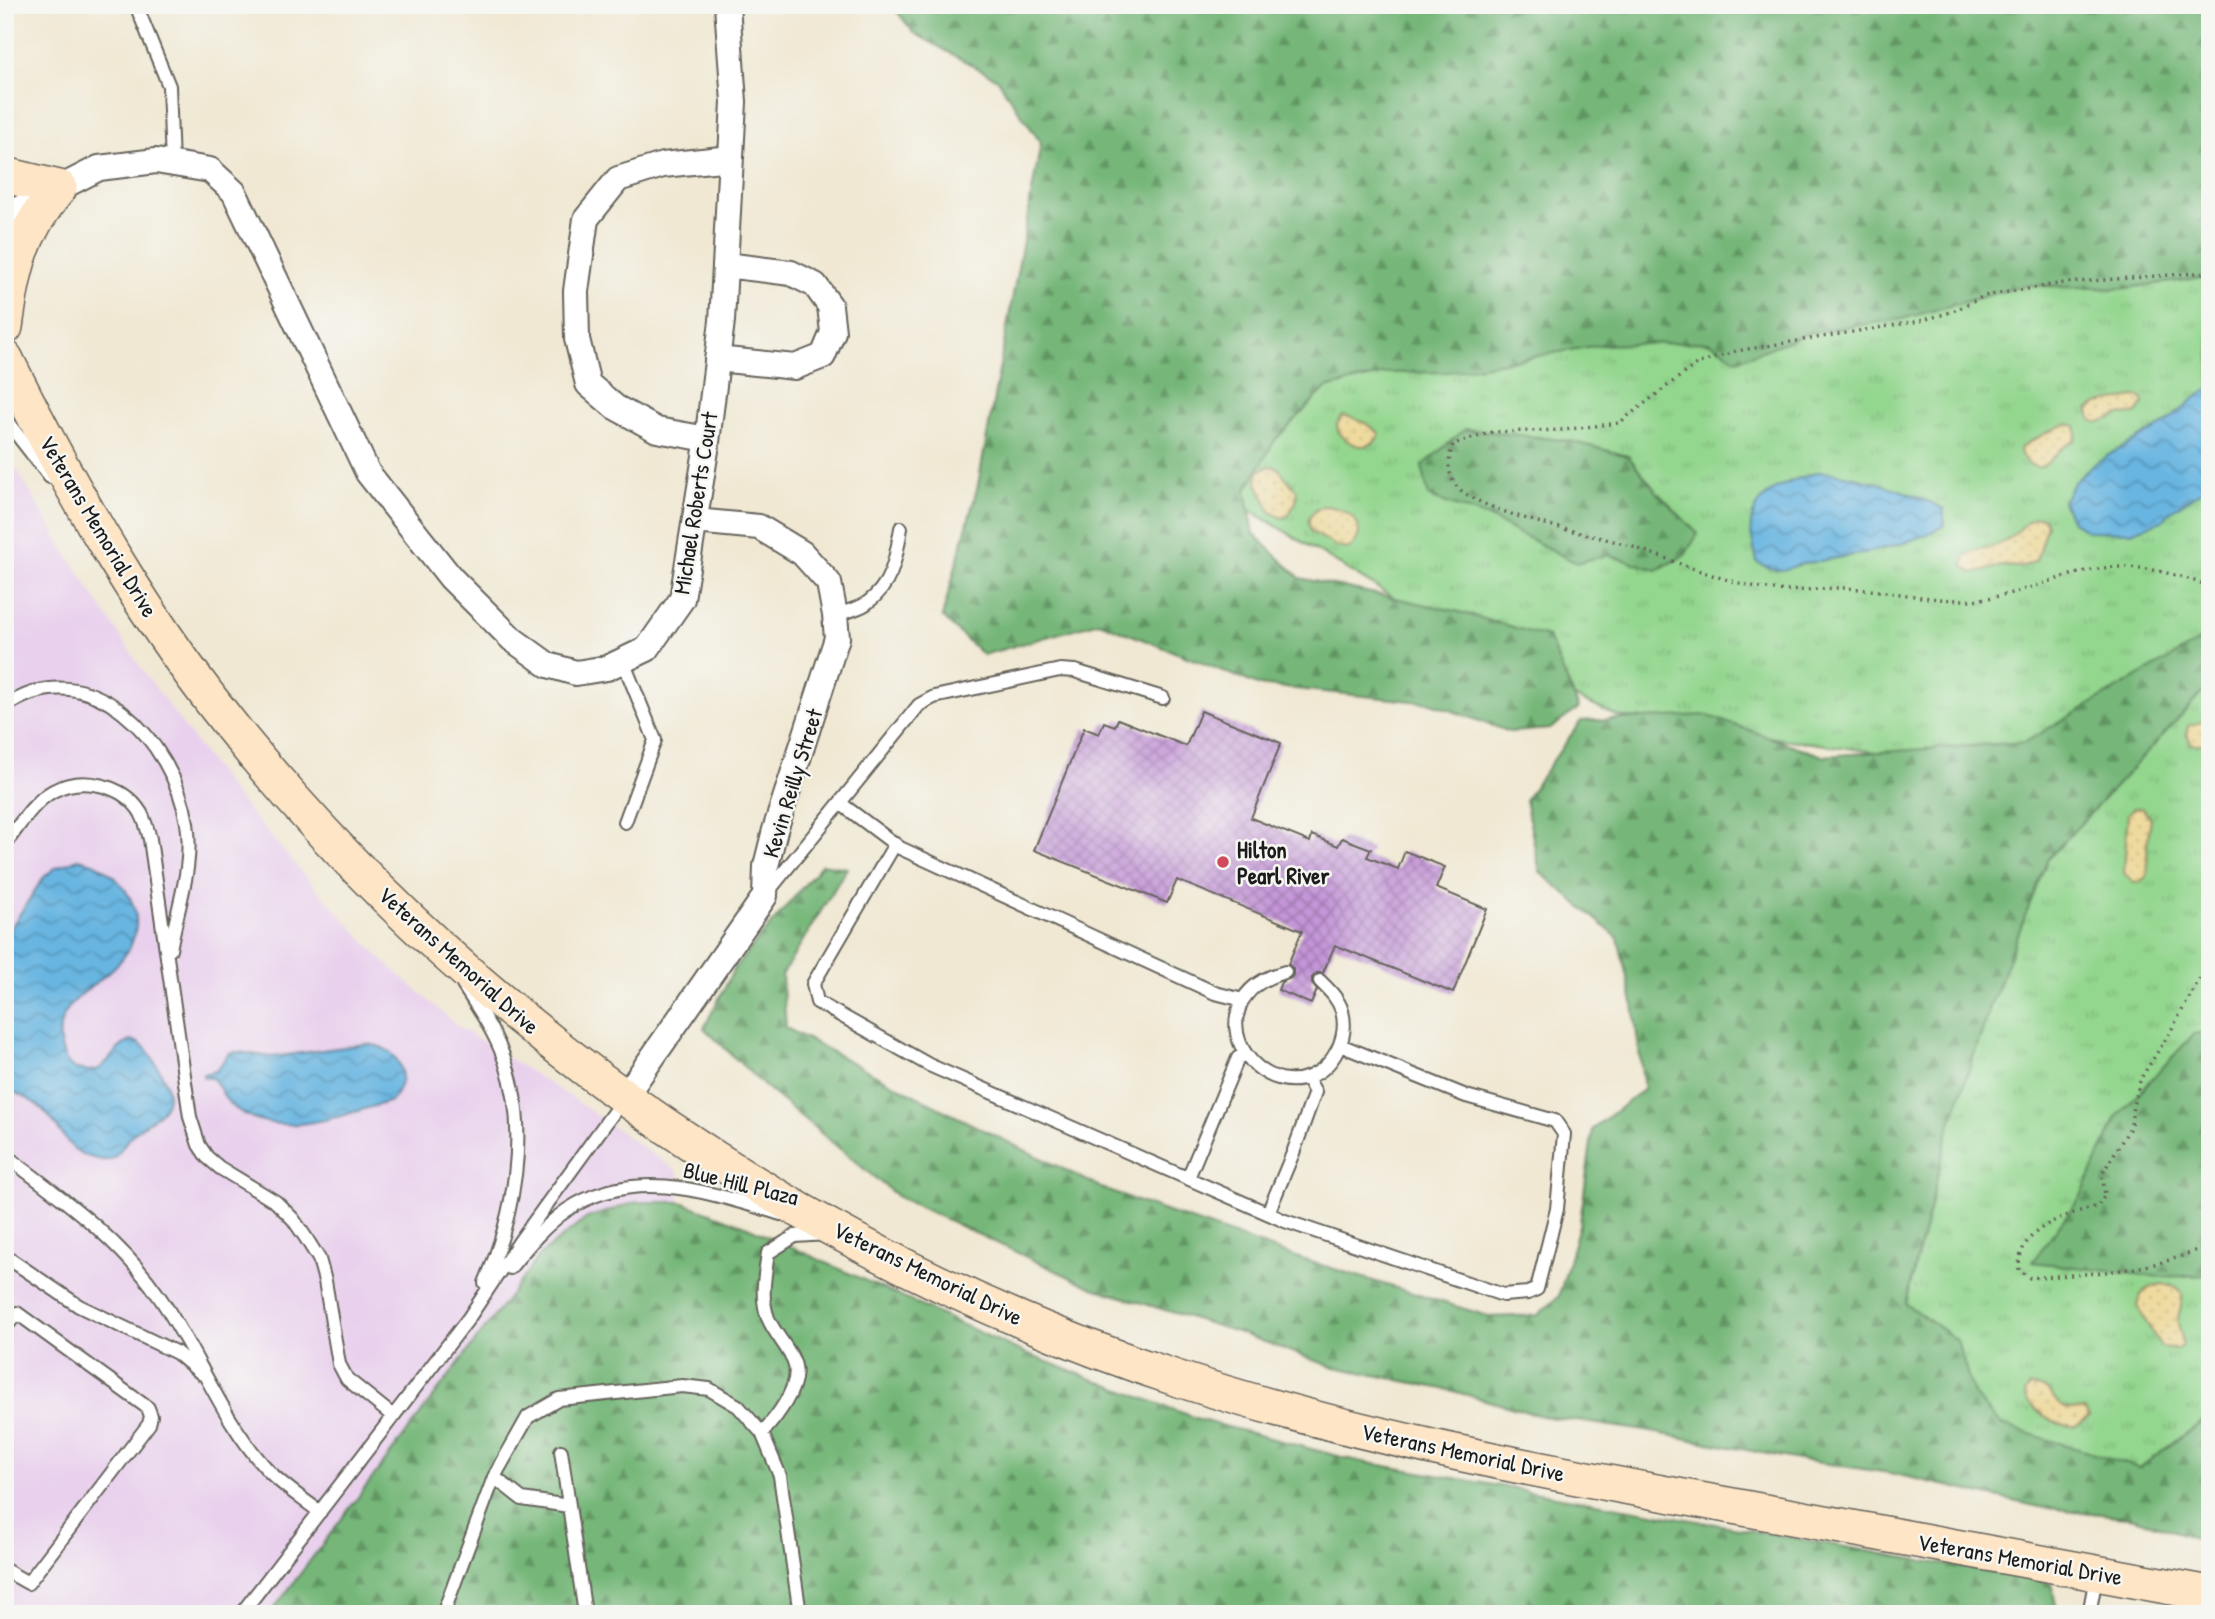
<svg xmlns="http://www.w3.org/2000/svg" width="2215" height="1619" font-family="'Patrick Hand',sans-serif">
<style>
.built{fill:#e9d1ed}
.grass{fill:url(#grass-tufts);stroke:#587955;stroke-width:2}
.forest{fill:url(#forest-firs);stroke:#496a4a;stroke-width:2}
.sand{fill:url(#sand-dots);stroke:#857b5d;stroke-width:2}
.water{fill:url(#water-waves);stroke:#42687e;stroke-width:2}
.building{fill:url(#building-cross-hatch)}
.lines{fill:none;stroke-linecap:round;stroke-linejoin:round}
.lane-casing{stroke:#66635c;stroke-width:16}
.street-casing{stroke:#66635c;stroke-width:28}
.secondary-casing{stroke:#66635c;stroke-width:38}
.path{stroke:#66635c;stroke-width:3.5;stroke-dasharray:2 5;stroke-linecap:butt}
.lane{stroke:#fff;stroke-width:12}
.street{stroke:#fff;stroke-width:24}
.secondary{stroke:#fde5c5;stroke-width:35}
.poi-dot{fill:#d1495b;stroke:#f6f6f2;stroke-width:2.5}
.labels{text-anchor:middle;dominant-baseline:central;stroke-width:5;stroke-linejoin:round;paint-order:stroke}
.street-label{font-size:23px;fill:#1c1c1c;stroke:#f6f6f2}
.poi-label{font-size:23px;font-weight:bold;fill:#1c1c1c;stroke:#f6f6f2;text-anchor:start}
</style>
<defs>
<pattern id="grass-tufts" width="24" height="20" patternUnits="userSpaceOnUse" patternTransform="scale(1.75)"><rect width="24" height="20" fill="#93d68e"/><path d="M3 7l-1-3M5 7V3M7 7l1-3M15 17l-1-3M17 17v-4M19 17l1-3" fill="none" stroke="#7eb77a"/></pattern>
<pattern id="forest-firs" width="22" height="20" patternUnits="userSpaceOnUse" patternTransform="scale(1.75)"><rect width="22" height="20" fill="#76b779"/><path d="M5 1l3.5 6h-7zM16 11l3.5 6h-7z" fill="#609462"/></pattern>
<pattern id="sand-dots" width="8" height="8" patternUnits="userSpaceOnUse" patternTransform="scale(1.75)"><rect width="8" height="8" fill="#eeda9e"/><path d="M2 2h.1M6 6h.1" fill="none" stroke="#ccba88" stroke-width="1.8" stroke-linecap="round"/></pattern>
<pattern id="water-waves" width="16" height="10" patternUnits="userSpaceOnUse" patternTransform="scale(1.75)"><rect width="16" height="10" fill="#67b5e1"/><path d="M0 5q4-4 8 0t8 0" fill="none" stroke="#5492b6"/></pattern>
<pattern id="building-cross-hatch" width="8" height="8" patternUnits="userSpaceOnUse" patternTransform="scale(1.75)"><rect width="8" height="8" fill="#c495d8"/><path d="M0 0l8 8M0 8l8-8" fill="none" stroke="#9e79ae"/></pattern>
</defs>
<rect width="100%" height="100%" fill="#f6f6f2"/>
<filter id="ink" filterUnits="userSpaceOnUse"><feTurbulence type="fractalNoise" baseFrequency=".0143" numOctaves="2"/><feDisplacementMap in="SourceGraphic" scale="14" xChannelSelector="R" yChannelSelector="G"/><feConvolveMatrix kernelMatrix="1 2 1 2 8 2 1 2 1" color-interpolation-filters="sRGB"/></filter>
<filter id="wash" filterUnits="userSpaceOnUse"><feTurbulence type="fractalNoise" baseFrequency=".00686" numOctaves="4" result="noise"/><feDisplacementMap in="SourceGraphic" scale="28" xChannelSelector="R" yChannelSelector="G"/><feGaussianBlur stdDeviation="1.57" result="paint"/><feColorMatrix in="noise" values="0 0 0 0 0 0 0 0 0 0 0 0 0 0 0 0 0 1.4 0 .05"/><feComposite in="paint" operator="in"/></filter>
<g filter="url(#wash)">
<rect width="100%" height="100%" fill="#f0e8d3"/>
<!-- built -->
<path class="built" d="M5,449l58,99 78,120 88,120 76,88 75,82 79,69 107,67 112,78 2,38 -336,404h-339z"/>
<!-- grass -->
<path class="grass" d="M2210,247v1247l-280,-73 -45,-108 137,-541 -405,-56 -112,-50 -325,-199 153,-126z"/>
<!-- forest -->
<path class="forest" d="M892,5h384l7,6 9,-6h918v272l-92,12 -92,-4 -124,34 -91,13 -73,28 -29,-18 -110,3 -151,27 -59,1 -63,15 -51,52 -29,50 8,44 46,44 156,33 92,26 31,71 -29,21 -40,3 -79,-29 -173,-18 -159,-63 -116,33 -41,-38 36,-132 63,-342 -44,-64 -83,-46z
M1465,429l106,12 57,15 29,36 41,42 -13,21 -28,15 -50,-15 -31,8 -88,-46 -59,-20 -7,-31z
M2210,635v59l-7,-2 -156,168 -54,139 -44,130 -43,175 51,36 16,54 28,31 138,43 71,-52v127l-75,-25 -95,-11 -150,-34 -96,-14 -148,-28 -104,-15 -89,-25 -123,-25 -93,-34 -144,-44 -195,-91 -135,-112 -59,-57 31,-61 87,-103 25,4 -65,107 4,53 153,80 169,83 197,69 186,57 47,-2 21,-19 21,-74 13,-93 51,-40 -11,-86 -15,-65 -78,-66 -15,-72 56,-79 125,-6 117,41 202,-14z
M2210,1031v244l-50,2 -128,-15 49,-66 37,-81 76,-81z
M637,1202h44l62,23 286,130 172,65 156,41 694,122 7,31h-1788l271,-360 46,-36z"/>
<!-- sand -->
<path class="sand" d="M2134,397l8,1 2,5 -7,10c-6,2 -11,1 -17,2 -13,4 -30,16 -31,-5 13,-12 29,-9 45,-13z
M1343,416c13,1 26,8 36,17v4c-13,16 -30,9 -41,-6l-1,-7z
M2069,424l7,2c4,20 -6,14 -16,24 -13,14 -22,28 -39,5l-1,-6c5,-6 42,-25 49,-25z
M1269,466l9,2 19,23 -1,11 -8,14 -6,2 -11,-6 -14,-29 1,-12z
M1323,506c24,0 51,21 26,43 -14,0 -25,-12 -38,-17 -6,-14 0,-20 12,-26z
M2035,517l9,1 3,6 -11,37 -15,6 -19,-1 -30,7 -9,-7c1,-22 28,-15 41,-24 11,-7 19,-18 31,-25z
M2210,719v25h-18l-6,-10 2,-8z
M2134,808h8l9,10 -4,26 1,31 -8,7 -7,1 -9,-10 4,-60z
M2163,1284c34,6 13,23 15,39 1,8 5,14 5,22l-4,4 -18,-2 -24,-41c3,-15 11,-20 26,-22z
M2030,1386c23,-1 22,17 36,22 4,2 14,1 19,2l4,7c-5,4 -9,8 -15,9 -15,2 -48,-18 -49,-33z"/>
<!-- water -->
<path class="water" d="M2210,389v96l-39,26 -9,10 -31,11 -44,-1 -15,-10 -9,-19 10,-19 25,-22 68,-38 29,-25z
M1818,472c35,1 95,20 126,37v17c-44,24 -92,29 -141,38 -8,1 -17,7 -26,6 -8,-1 -13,-4 -20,-8 -2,-14 -9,-30 -5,-44 8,-29 41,-38 66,-46z
M78,859c20,3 36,15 48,32 7,11 11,22 10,35 -6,59 -89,62 -75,121 2,6 4,15 9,19 6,4 20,6 26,4 11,-3 17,-22 36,-30 17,7 19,16 28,31 23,40 -8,43 -31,67 -8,9 -12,24 -27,22 -36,-5 -36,-26 -56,-47 -11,-12 -26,-18 -41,-25v-151l38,-59 12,-10z
M366,1044c33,2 47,32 25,57 -50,14 -115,43 -161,3 -8,-8 -10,-19 -18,-26h-9v-4l13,-3 13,-18 9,-1 34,5z"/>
<g id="blocks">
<!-- building -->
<path class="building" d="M1201,711l80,32 -30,75 59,24 2,-7 26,11 4,-8 29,11 -4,8 31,12 7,-18 40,16 -9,21 51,21 -34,84 -118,-48 -12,28h-6l-5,5v6l5,6 -6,14 -33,-14 3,-8 10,-4 2,-3v-6l-5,-5 14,-33 -125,-51 -10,23 -133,-53 50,-122 15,6 5,-12 11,4 3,-7 68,27z"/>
</g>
</g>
<g filter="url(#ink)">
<use href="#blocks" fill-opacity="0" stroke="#66635c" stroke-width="2"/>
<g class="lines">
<defs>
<path id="lane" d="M136,5l33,81 3,78
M5,419l45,58
M835,615c10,-3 24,-6 32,-12 26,-19 29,-46 34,-75
M623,661l32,79 -30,82
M5,707c84,-59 169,35 182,116 7,44 -10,84 -17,127
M840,803l60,45 315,145 28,7
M5,844c14,-18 28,-42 48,-53 29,-16 71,-6 88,22 4,8 7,18 9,26l40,278 9,28 8,12 13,11 56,34 17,17 13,19 13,21 6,22 14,83 8,15 46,37
M895,844l-82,140 4,18 112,63 356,156 218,74 25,-2 9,-4 20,-80 7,-75 -9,-13 -89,-25 -126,-51
M767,893l152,-188 15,-8 126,-27 15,1 88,27
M1285,972c-23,6 -43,18 -48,44 -7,37 35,76 72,61 25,-10 40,-40 33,-66 -4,-13 -13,-21 -22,-30
M463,985c16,24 33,49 42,76 25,71 9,154 -20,222
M5,1155c56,43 113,82 153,140 39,55 63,124 108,173 15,17 36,30 54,44
M1188,1178l50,-120 7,-4
M1268,1213l25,-60 22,-61 -8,-14
M5,1256l74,50 98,47 25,21
M510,1268c17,-21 35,-43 57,-58 67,-45 144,-17 214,4
M5,1328l12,-15 131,95 3,8 -2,8 -121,159 -23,-13
M762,1433c13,-14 38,-45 33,-67 -3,-15 -21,-32 -27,-48 -8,-21 -3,-43 0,-65l27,-17 32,-2
M561,1451l24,163
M494,1477l28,22 47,7
M241,1614l227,-295 52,-78 104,-143
M443,1614l51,-137 34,-60 31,-18 123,-13 27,3 29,17 24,27 18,43 20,138
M2089,1614l7,-37"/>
<path id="street" d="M5,216l94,-48 57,-7 54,9 24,22 134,281 83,105 61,61 36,26 28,8 31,-5 40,-19 35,-50 24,-149 16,-129 12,-219 -7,-97
M717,359l78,8 28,-11 10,-24 -3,-26 -15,-21 -24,-12 -66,-8
M707,439l-50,-9 -42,-23 -27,-23 -11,-45 -1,-48 10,-72 32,-40 45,-14 68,-7
M624,1098l141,-202 1,-30 9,-36 62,-192 -2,-23 -6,-32 -27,-30 -43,-26 -64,-6"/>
<path id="secondary" d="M5,175l54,13c-39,46 -46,80 -54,139
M5,358c67,135 143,267 239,384 242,294 573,519 935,637 182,59 371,94 559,128 157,29 314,58 472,87"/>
</defs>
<!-- lane casing -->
<use href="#lane" class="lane-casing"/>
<!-- street casing -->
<use href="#street" class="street-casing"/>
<!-- secondary casing -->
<use href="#secondary" class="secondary-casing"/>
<!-- path -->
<path class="path" d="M2210,272l-146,11 -80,13 -33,16 -31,9 -184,30 -40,13 -77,59 -56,7 -70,2 -40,12c-4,14 -7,26 2,40 17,27 129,49 162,58 51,15 99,39 151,47 25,4 49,-1 74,-1 39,1 77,11 116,12 56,2 105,-31 159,-33 33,-1 62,9 93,19
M2210,960l-41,74 -28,44 -8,27 -2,21 -29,48 3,21 -7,11c-33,9 -81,22 -79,64l11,8c59,-5 128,-5 180,-35"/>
<!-- lane -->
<use href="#lane" class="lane"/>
<!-- street -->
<use href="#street" class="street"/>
<!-- secondary -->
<use href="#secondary" class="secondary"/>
</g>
</g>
<!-- markers -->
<circle class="poi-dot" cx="1223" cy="862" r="7"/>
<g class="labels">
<!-- street labels -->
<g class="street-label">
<text transform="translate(695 503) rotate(-81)">Michael Roberts Court</text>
<text transform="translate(99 526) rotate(59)">Veterans Memorial Drive</text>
<text transform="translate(792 783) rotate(-73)">Kevin Reilly Street</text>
<text transform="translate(459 960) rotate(42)">Veterans Memorial Drive</text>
<text transform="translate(741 1183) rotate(14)">Blue Hill Plaza</text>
<text transform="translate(928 1273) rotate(26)">Veterans Memorial Drive</text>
<text transform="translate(1463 1452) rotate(12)">Veterans Memorial Drive</text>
<text transform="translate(2020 1559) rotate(10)">Veterans Memorial Drive</text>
</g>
<!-- poi labels -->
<g class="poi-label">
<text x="1237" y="849">Hilton<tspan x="1237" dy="26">Pearl River</tspan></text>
</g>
</g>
<!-- margin -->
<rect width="2215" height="1619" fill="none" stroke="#f6f6f2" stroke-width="28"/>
</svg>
